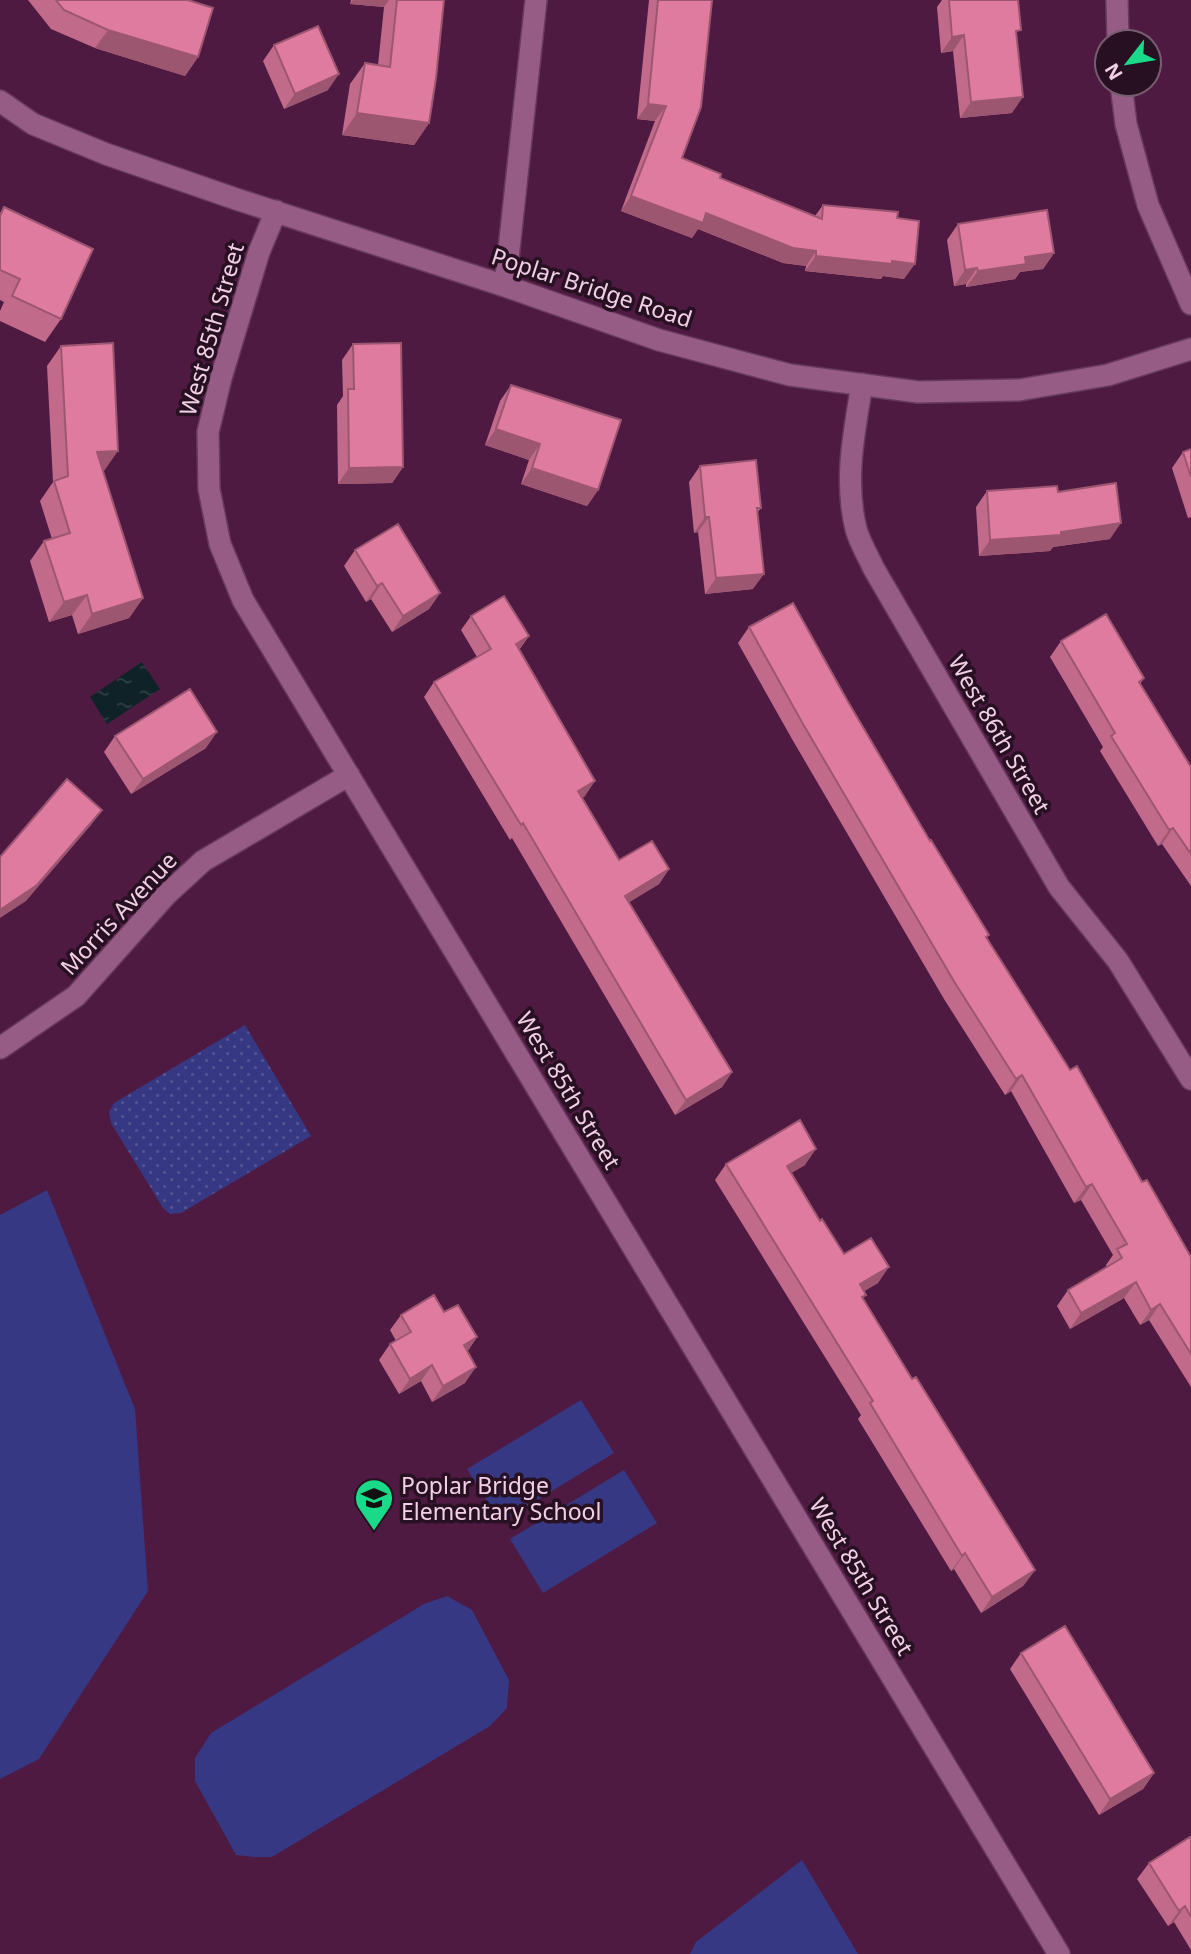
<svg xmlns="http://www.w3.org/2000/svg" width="1191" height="1954" font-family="'Noto Sans',sans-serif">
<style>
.grass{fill:url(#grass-dots)}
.pitch{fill:#363883}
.water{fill:url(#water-ripples)}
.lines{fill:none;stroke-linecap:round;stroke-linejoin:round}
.minor-casing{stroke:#673a5d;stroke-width:24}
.minor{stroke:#965c86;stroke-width:21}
.wall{fill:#c16a8a}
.shaded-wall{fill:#9d5670}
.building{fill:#e07ba0;stroke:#9d5670;stroke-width:2}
.labels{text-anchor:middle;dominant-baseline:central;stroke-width:7;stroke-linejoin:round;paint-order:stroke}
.street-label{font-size:23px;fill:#f1d0e7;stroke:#271021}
.poi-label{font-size:23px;fill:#f1d0e7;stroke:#271021;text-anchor:start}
</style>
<defs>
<pattern id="grass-dots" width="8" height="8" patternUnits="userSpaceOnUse" patternTransform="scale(1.75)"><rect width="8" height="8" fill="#363883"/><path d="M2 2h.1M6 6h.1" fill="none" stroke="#545495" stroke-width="1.8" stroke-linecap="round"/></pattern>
<pattern id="water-ripples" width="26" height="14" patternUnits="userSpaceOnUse" patternTransform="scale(1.75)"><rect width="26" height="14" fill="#0f2227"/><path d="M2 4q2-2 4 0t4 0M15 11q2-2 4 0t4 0" fill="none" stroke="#324146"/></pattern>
</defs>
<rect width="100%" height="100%" fill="#4e1a42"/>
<!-- grass -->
<path class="grass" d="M245,1025l66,111 -130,77 -11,1 -7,-6 -52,-85 -2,-11 5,-9z"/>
<!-- pitch -->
<path class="pitch" d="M47,1190l88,219 13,182 -109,168 -39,20v-564z
M581,1400l33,53 -114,70 -33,-54z
M624,1470l33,53 -114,70 -33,-54z
M447,1596l25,14 37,70 -2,28 -17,18 -218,131h-18l-18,-2 -41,-74v-23l16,-25 213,-129z
M802,1860l56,94h-168l6,-12z"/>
<!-- water -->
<path class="water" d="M142,662l18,27 -53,35 -17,-27z"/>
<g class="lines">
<defs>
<path id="minor" d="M1117,0l1,42
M1121,84l5,40 22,81 43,99
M0,101l33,23 73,30 130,45 269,87 154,54 131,35 128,17 101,-2 89,-15 83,-26
M276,211l-17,41 -38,126 -13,54 1,57 11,55 23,56 816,1354
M505,286l31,-286
M862,384c-8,49 -18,96 -6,145 4,14 12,27 18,40l185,318 59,74 73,118
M0,1048l76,-52 90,-101 37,-34 146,-86"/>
</defs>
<!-- minor casing -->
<use href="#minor" class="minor-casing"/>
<!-- minor -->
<use href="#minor" class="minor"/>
</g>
<!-- wall -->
<path class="wall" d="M28,0h160l10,57 -13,19 -90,-28 -44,-19z
M351,0h93l-15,123 -15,22 -72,-10 8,-51 15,-21 13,2 6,-58 -34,-3z
M649,0h63l-30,158 38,20 95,38 8,-11 74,13 7,61 -21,-3 -2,3 -76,-8 1,-5 -23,-3 -85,-34 -6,9 -71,-27 34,-90 -18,-2z
M942,0h76l-6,113 -52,5 -7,-67 -12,2 -4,-46z
M274,45l54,45 -44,19 -21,-48z
M4,207l57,112 -16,23 -45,-21v-10l4,-9 -4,-2v-87z
M958,224l96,29 -11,16 -23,3 -5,7 -49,8v-3l-12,2 -7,-46z
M353,344l50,123 -11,16 -54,1 -1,-79 6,-9 -1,-36z
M61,346l43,125h-1l40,127 -14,20 -51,16 -6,-19 -23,7 -19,-61 14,-20 8,-2 -12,-38 13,-19 -6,-116z
M511,385l87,105 -11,16 -66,-22 8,-24 -44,-15 15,-44z
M1191,449v68l-3,1 -16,-50 11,-16z
M700,466l61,42 -4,5 -4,76 -48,5 -7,-62 -4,1 -5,-51z
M987,491l71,1 52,47 -57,8 -3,4 -71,5 -3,-49z
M355,550l85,43 -11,16 -37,23 -21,-33 -5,3 -22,-36z
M471,616l58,20 -10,14 66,146 -3,2 37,62 50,9 -10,15 -30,18 103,170 -10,15 -47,28 -163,-277 -2,2 -86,-143 10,-15 43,-25 -16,-27z
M749,627l98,73 139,238 84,132 121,187v130l-42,-67 -9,5 -16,-27 -54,31 -13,-23 11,-16 39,-23 -1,-2 7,-10 -32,-55 -7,3 -63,-112 -6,4 -61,-96 -152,-260 -54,-96z
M1061,641l83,37 -4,6 51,83v119l-29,-42 -4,2 -58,-95 3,-4 -53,-90z
M115,736l91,12 -75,46 -27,-42z
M726,1164l79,1 -14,8 29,48 24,33 34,29 -14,8 -1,8 49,80 123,191 -12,16 -42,27 -27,-44 -3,2 -93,-152 3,-4 -146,-235z
M444,1312l33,25 -10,15 -2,31 -33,19 -11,-21 -22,13 -20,-34 11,-16 6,-3 -6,-11 11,-15z
M1021,1653l133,120 -11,16 -44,26 -89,-146z
M1191,1839v111l-17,-28 -6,4 -31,-47 12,-16z"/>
<!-- shaded-wall -->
<path class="shaded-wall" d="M353,0h36l-5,7 -34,-3z
M108,30l90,27 -13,19 -90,-28z
M964,35l-11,16 -12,2 11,-16z
M339,74l-11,16 -44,19 11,-15z
M1023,97l-11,16 -52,5 11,-16z
M648,104l18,2 -11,15 -18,-2z
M357,113l72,10 -15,22 -72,-10z
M631,196l75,17 110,38 -10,15 -23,-3 -85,-34 -6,9 -71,-27z
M1054,253l-11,16 -23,3 -5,7 -49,8 12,-16 47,-14z
M816,256l76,5 23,3 -11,15 -21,-3 -2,3 -76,-8z
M977,268l-11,16 -12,2 11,-16z
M496,429l44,15 -11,16 -44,-15z
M118,451l-14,20 -21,1 14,-20z
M403,467l-11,16 -54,1 11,-16z
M532,468l66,22 -11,16 -66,-22z
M705,517h4l-11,15 -4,1z
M1121,523l-11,16 -57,8 -3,4 -71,5 11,-16 71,-8z
M764,574l-11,15 -48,5 11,-16z
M382,583l-11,16 -5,3 11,-16z
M440,593l-11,16 -37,23 11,-16z
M87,595l-15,20 -23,7 15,-20z
M143,598l-14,20 -51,16 14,-20z
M529,636l-11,15 -2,-7z
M217,732l-11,16 -75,46 12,-15z
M595,781l-10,15 -17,10 10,-15z
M102,810l-11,15 -65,76 -26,17v-8z
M1173,828l-11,16 -4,2 11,-16z
M669,869l-10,15 -44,27 10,-15z
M732,1072l-10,15 -47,28 11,-15z
M1022,1075l-11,16 -6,4 11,-16z
M816,1149l-11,16 -29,17 11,-16z
M1092,1184l-11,16 -7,3 12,-16z
M889,1267l-11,16 -29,17 11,-16z
M1136,1282l-12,16 -54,31 11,-16z
M1160,1304l-11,16 -9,5 11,-15z
M477,1337l-11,16 -2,-8z
M432,1365l-11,16 -22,13 11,-15z
M476,1367l-11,16 -33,19 11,-16z
M965,1553l-11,16 -3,2 11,-15z
M1035,1570l-12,16 -42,27 11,-16z
M1154,1773l-11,16 -44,26 11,-16z
M1185,1906l-11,16 -6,4 11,-15z"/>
<!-- building -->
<path class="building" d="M56,0h132l25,8 -15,49 -90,-27 -44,-20z
M397,0h47l-8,78 -7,45 -72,-10 8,-50 25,4z
M658,0h54l-11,107 -19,51 39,16 -1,4 102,41 1,-14 75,7 -1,6 22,3 -4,43 -23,-3v3l-76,-8v-5l-23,-3 -87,-35 -3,10 -72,-27 35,-90 -18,-2z
M949,0h69l3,30 -5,1 7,66 -52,5 -7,-67 -12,2z
M318,26l21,48 -44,20 -21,-49z
M4,207l89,42 -32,70 -49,-23 8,-17 -20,-9v-54z
M1047,210l7,43 -29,4 1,7 -48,7 -1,-3 -12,2 -7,-46z
M113,343l5,108 -21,1 46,146 -51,16 -5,-19 -23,7 -20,-61 26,-8 -16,-52 14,-5 -7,-130z
M401,343l2,124 -54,1 -1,-79h6l-1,-45z
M511,385l110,35 -23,70 -66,-22 8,-24 -44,-15z
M1191,449v28l-8,-25z
M756,460l5,48h-4l7,66 -48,4 -7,-61h-4l-5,-51z
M1116,483l5,40 -60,9v3l-71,5 -3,-49 70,-5 1,6z
M398,524l42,69 -37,23 -21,-33 -5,3 -22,-36z
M504,596l25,40 -13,8 79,137 -17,10 41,69 33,-19 17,28 -44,27 107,176 -46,28 -163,-277 -2,2 -87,-143 57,-33 -20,-33z
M793,603l54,97 83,141 1,-1 58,95 -3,2 84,133 7,-4 65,116 5,-2 44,77v97l-31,-50 -9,6 -15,-28 -55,31 -13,-23 54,-32 -5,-9 10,-5 -35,-60 -6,3 -64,-112 -6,4 -61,-96 -152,-259 -54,-97z
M1106,614l38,64 -5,4 52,85v87l-18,-26 -4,2 -58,-94 4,-3 -54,-92z
M190,689l27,43 -74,47 -28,-43z
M67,779l35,31 -65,75 -37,25v-53z
M800,1120l16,29 -29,17 33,55 2,-2 22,35 27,-16 18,29 -29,17 6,11 -4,2 50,82 4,-2 119,193 -43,27 -27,-44 -3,3 -92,-153 3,-2 -147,-237z
M434,1295l10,17 14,-7 19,32 -13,8 12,22 -33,19 -11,-21 -22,14 -20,-35 21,-12 -10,-17z
M1065,1626l89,147 -44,26 -89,-146z
M1190,1837l1,2v78l-6,-11 -6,5 -30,-48z"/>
<!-- icons -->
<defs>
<symbol id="school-pin" viewBox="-11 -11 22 30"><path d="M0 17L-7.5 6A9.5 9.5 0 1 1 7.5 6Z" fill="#1ad988" stroke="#271021"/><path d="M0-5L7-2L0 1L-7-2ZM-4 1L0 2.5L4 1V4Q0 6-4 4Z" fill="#111"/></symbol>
</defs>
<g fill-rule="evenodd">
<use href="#school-pin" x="352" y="1476" width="44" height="60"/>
</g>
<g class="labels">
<!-- street labels -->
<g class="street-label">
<text transform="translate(592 287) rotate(18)">Poplar Bridge Road</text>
<text transform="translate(211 329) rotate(-74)">West 85th Street</text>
<text transform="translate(1000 734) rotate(60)">West 86th Street</text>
<text transform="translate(118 913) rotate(-47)">Morris Avenue</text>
<text transform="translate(569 1090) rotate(59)">West 85th Street</text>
<text transform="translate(862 1576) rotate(59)">West 85th Street</text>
</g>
<!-- poi labels -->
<g class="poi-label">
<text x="401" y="1485">Poplar Bridge<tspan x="401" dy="26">Elementary School</tspan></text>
</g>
</g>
<!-- north arrow -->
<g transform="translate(1128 63) rotate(239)"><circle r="33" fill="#271021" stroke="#785d70" stroke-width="2"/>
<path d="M0-5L12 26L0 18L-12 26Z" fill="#1ad988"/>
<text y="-10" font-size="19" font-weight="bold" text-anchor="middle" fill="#f1d0e7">N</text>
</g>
</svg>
